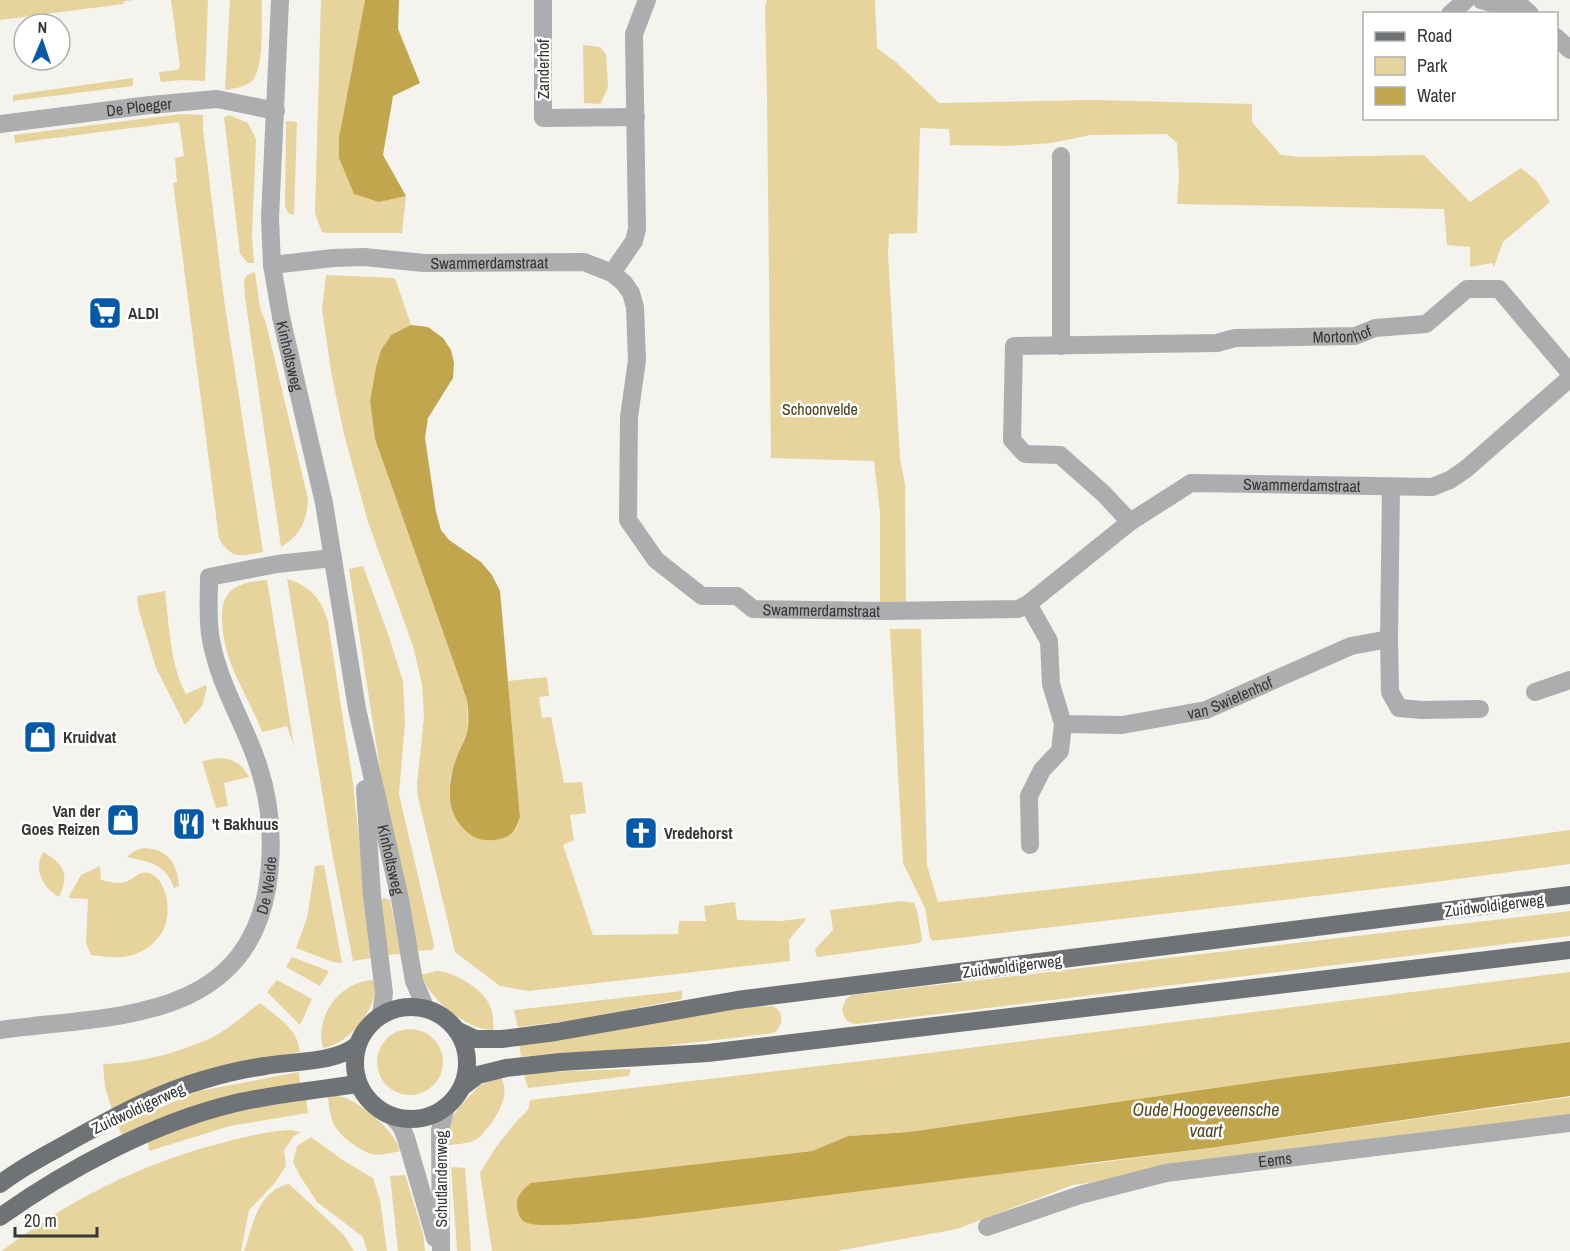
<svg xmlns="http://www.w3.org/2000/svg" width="1570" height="1251" font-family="'Archivo Narrow',sans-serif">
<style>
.green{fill:#e7d49d}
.water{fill:#c2a64d}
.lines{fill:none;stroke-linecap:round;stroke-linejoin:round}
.minor{stroke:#abadae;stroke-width:18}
.major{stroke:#707375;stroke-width:18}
.labels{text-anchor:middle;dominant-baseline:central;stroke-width:5;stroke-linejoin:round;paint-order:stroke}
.street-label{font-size:16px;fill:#373635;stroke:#fff}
.poi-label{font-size:16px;font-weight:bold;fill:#373635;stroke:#fff;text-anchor:start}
.park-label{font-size:16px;fill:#473b15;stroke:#fff}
.water-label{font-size:18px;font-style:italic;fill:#51451f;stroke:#fff}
</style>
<rect width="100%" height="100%" fill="#f4f3ee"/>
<!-- green -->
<path class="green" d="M0,0h135l-10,1 -2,3 -123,16z
M171,0h37l-3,81 -23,-1 -21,2 -2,-10 19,-2 2,-4z
M230,0h32c-1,18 3,68 -10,81 -7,6 -19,8 -27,9z
M321,0h44l-26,137v21l40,44 27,-6 -4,37h-75l-5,-1 -7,-19z
M767,0h108l2,48 20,15 42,40 154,-3 159,4v18l29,33 21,2 122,-2 46,47 51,-34 16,13 13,21 -47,40 -9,25 -2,-4 -22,4v-20l-23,-2 -3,-36 -267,-5 2,-29 -2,-32 -10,-9 -76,1 -40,8 -43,3 -58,-1 -1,-16 -29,-1 -3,105 -28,1 -1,20 12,204 5,27 1,118 -26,1v-92l-6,-51 -103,-3 -4,-360 -2,-92z
M583,45l17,2 6,7 2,34 -8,16 -16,-1z
M133,78v8l-120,15v-6z
M181,114l22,1v14l21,171 39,252c-22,4 -31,8 -44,-13l-46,-356 4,-1 -2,-24 9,-2 -5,-34 -164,21 -1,-8z
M229,115l19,8 8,16 -4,97 2,27h-6l-8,-9 -16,-137z
M286,121l11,1 -3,93 -6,-2 -3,-7z
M255,272l5,36 6,15 42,176c-1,22 -8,37 -27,48l-36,-250 -1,-16 3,-6z
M326,275l69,3 16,47 -20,10 -10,15 -5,17 -6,34 5,38 92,261 1,29 -18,49 -1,18 4,17 63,17 4,-13 -12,-136 39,-4 2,19 -10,1 3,21 9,-1 13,66 18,-1 4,31 -16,2 4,25 -11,5 30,90 85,-1 1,-13h27l-2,-15 31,-4 2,18 43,1 27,-3 -18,22 1,21 -262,30 -28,-5 -45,-34 -37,-155 -1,-13 7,-67 -2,-33 -9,-38 -45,-124 -24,-88 -12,-57 -10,-67z
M363,566l25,68 15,47 2,42 -6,71 35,151 -1,5 -16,1 -32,-150 -36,-232z
M287,579c23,6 35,21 41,43l25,161 19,175 -19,3 -21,-109z
M267,580l27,166 -7,-20 -25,6c-15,-40 -39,-68 -40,-113 0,-11 1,-22 10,-29 11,-8 23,-9 35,-10z
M165,591c4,34 5,73 21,103l20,-9 1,2 -5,19 -17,19 -29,-57 -17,-57 -2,-15z
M890,629h31l6,236 11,37 550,-61 82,-11v34l-135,18 -502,59 -3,-3 -5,-30 -22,-45z
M219,758c15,1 23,6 30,19l-25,6 4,23 -12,2 -14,-47z
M143,848c23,0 35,15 36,38l-5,2c-9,-25 -23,-25 -47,-31l7,-6z
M43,852c21,12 27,22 16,45 -16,-9 -26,-27 -16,-45z
M324,865l18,98 -9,-1 -37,-14 11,-30 8,-52z
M100,866l1,14c9,2 19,5 27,1 8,-4 11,-10 21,-8 18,6 22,37 16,53 -4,11 -14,21 -25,26 -16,8 -32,5 -49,3l-5,-12 2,-44 -20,-1 13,-23z
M384,898l6,2 10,51v3l-12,1 -8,-54z
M902,901l12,2 3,7 5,29 -2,4 -103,14 -2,-8 18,-19 -3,-20z
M1570,911v25l-713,88c-10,-1 -13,-5 -15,-15l4,-10 6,-4z
M292,957l37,14 -9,15 -34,-19z
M436,971c16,0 44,16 52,31 5,8 6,20 5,28 -26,0 -63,-30 -72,-55z
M1570,972v70l-286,36 -375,54 -61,4 -36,15 -281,32 551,-18 128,-17 360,-51v18l-497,70 -116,44 -120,22h-345l-12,-78 16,-26 20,-25 12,-12 2,-10 391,-46z
M277,980l35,19 -12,26 -33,-33z
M375,980c5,26 -26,65 -52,68 -9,-32 18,-68 52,-68z
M682,991v8l-105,21 -59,7 -4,-17z
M260,1003c17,14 38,25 40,49l-63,11 -125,47 -7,-23 -2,-23c38,-1 78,-12 112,-28 16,-9 31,-23 45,-33z
M773,1006c12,6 10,20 1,27l-144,17 -70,3 -39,4 -2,-14 229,-36z
M377 1062a33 33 0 1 1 66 0a33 33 0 1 1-66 0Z
M631,1069l-2,7 -101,12 -4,-13 21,-3z
M299,1072l1,12 -177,54 -5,-12 81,-35z
M501,1077c9,18 -1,33 -11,48 -5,5 -7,10 -13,14 -9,5 -19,5 -28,6l-2,-10 5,-17 6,-10 22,-23z
M330,1095c6,1 12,1 18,4 17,8 49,34 52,52 -9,2 -20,5 -29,3 -12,-4 -31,-18 -37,-29 -4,-9 -5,-19 -6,-28z
M306,1099l2,14 -78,13 -81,25 -1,-8c47,-26 105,-34 158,-44z
M290,1130l11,2 -7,4 -10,14 2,16 -12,18 -25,26 -8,41h-239c65,-50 136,-86 216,-107 24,-6 47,-13 72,-14z
M311,1137l33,24 29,17 7,22 7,51h-20l-4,-14 -46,-35 -17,-26 -7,-14 4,-16z
M451,1167l14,1 6,83h-14z
M405,1175l18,58 2,18h-27l-8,-75z
M289,1184l55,51 10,16h-110c9,-26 14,-61 45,-67z"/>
<!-- water -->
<path class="water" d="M365,0h34l-1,29 22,54 -27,13 -10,59 23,41 -27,6 -25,-8 -15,-36v-21z
M411,325l17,2 15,11 8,12 3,13 -1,15 -25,40 -3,20 11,74 5,18 8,10 32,22 11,13 8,16 20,226c-4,12 -7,19 -20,22 -13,3 -25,1 -34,-8 -23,-21 -18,-51 -8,-77 4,-9 9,-18 10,-26 1,-10 0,-19 -1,-28l-92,-261 -5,-38 6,-34 5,-17 10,-15z
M1570,1042v54l-360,52 -576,71c-21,1 -93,11 -109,3 -6,-3 -7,-10 -8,-16 -1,-10 6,-17 14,-23l281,-32 36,-15 61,-4 375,-54z"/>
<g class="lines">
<!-- minor -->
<g class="minor">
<path id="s1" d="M280,0l-10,218 2,47 9,52 43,186 33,206 43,190 14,82 12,28"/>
<path d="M543,0v118l93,-1"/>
<path d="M1481,0l11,3 27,1 11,10"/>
<path d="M1450,14l16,-14"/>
<path d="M1556,37l14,13"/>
<path id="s2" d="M0,124l150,-19 67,-6 59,12"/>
<path d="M1061,156v190"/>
<path id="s3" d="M272,265l61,-7 31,-1 60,6 160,-1 28,11 12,10 7,10 4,14 2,53 -8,57 -1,103 28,40 46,36h35l16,13 133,2 132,-2 10,-5 102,-82 61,-39 241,4 18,-7 16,-11 104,-91"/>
<path d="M612,273l22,-32 3,-12 -3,-195 13,-34"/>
<path d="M1391,487l-2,152 1,53 9,16 23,2 58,-1"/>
<path id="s4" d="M1130,522l-26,-28 -44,-39 -35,-1 -13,-14 2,-94 203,-3 18,-5 120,-2 20,-8 51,-4 41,-35h32l71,84"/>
<path id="s5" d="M1028,604l21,37 2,43 12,40 59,1 84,-15 145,-64 38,-7"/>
<path d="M1535,692l35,-12"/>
<path d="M365,789l7,107 12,97 -3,22"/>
<path d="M1030,845l-1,-49 13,-26 18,-19 3,-27"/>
<path id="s6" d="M0,1030c106,-15 243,-5 267,-141 7,-43 4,-89 -11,-130 -14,-40 -37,-75 -45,-119 -4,-20 -2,-42 -2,-63l68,-13 56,-6"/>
<path d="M392,1116l9,10 5,12 29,100"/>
<path id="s7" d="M987,1227l93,-32 86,-22 404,-50"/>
<path d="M441,1251l-1,-121 6,-23"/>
</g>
<!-- major -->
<path class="major" d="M355 1063a56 56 0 1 1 112 0a56 56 0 1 1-112 0Z
M456,1030l19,9h27l54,-7 181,-32 833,-105
M462,1087l16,-12 28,-7 54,-6 148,-9 862,-103
M0,1184c24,-19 52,-32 78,-47 40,-22 80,-44 125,-57 20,-6 41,-11 62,-14 27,-5 71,-3 92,-21
M0,1217c66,-47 153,-94 232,-113 41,-10 84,-14 126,-20"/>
</g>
<!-- icons -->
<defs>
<symbol id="supermarket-square" viewBox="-11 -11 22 22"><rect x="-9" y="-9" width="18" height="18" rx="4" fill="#045aa8" stroke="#fff"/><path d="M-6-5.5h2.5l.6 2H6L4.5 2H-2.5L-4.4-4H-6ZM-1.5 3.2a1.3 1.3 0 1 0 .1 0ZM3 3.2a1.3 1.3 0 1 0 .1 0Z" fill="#fff"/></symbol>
<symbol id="shop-square" viewBox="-11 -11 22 22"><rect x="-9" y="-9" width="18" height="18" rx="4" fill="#045aa8" stroke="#fff"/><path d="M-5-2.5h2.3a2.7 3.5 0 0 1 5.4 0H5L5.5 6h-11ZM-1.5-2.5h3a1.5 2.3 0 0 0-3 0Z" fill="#fff"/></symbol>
<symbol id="restaurant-square" viewBox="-11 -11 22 22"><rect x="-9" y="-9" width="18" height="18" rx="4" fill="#045aa8" stroke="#fff"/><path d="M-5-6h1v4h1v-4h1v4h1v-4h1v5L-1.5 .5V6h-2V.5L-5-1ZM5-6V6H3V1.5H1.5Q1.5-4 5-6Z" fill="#fff"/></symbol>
<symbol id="church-square" viewBox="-11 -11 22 22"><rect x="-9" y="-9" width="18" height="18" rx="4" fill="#045aa8" stroke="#fff"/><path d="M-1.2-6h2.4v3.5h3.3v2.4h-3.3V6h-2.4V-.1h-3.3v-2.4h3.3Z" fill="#fff"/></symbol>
</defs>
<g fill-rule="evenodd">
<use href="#supermarket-square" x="86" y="294" width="38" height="38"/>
<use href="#shop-square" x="21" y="718" width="38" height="38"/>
<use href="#shop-square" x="104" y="801" width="38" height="38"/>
<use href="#restaurant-square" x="170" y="805" width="38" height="38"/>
<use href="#church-square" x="622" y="814" width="38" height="38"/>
</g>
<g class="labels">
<!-- street labels -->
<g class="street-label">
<text transform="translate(543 69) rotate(-90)">Zanderhof</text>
<text stroke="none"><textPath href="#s2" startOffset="140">De Ploeger</textPath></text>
<text stroke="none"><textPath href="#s3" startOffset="218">Swammerdamstraat</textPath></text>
<text stroke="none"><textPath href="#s4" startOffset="574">Mortonhof</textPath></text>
<text stroke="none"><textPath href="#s1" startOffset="358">Kinholtsweg</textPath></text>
<text stroke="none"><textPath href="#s3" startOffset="1352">Swammerdamstraat</textPath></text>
<text stroke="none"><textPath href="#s3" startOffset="830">Swammerdamstraat</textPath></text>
<text stroke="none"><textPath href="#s5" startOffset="298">van Swietenhof</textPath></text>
<text stroke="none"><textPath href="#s1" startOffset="872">Kinholtsweg</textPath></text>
<text stroke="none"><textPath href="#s6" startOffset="334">De Weide</textPath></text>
<text transform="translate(1494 905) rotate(-7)">Zuidwoldigerweg</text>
<text transform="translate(1012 966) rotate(-7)">Zuidwoldigerweg</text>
<text transform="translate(138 1108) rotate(-25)">Zuidwoldigerweg</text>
<text stroke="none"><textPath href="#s7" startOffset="297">Eems</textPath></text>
<text transform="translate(441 1179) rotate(-90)">Schutlandenweg</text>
</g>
<!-- poi labels -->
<g class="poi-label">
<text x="128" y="313">ALDI</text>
<text x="63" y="737">Kruidvat</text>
<text x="100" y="811" text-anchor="end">Van der<tspan x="100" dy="18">Goes Reizen</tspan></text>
<text x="212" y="824">'t Bakhuus</text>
<text x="664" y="833">Vredehorst</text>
</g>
<!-- park labels -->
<g class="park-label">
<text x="820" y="409">Schoonvelde</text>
</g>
<!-- water labels -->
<g class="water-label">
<text x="1206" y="1109">Oude Hoogeveensche<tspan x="1206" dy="21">vaart</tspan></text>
</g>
</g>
<!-- legend -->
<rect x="1363" y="12" width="195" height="108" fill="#ffffff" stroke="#afafae" stroke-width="1.5"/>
<rect x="1375" y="32" width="30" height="9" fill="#707375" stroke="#afafae" stroke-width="1.5"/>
<text x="1417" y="42" font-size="18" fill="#373635">Road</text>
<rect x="1375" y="57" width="30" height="18" fill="#e7d49d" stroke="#afafae" stroke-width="1.5"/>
<text x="1417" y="72" font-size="18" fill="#373635">Park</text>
<rect x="1375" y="87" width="30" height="18" fill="#c2a64d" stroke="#afafae" stroke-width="1.5"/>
<text x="1417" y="102" font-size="18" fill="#373635">Water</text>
<!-- north arrow -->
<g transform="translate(42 42) rotate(2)"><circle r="28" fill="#ffffff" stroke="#afafae" stroke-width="1.5"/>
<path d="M0-4.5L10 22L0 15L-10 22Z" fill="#045aa8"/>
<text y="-9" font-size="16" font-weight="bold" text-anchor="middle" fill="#373635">N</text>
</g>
<!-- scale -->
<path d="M15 1227v9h82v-9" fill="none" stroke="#373635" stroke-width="3"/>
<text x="24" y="1227" font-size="18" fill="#373635" stroke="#ffffff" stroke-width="4.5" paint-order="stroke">20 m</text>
</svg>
